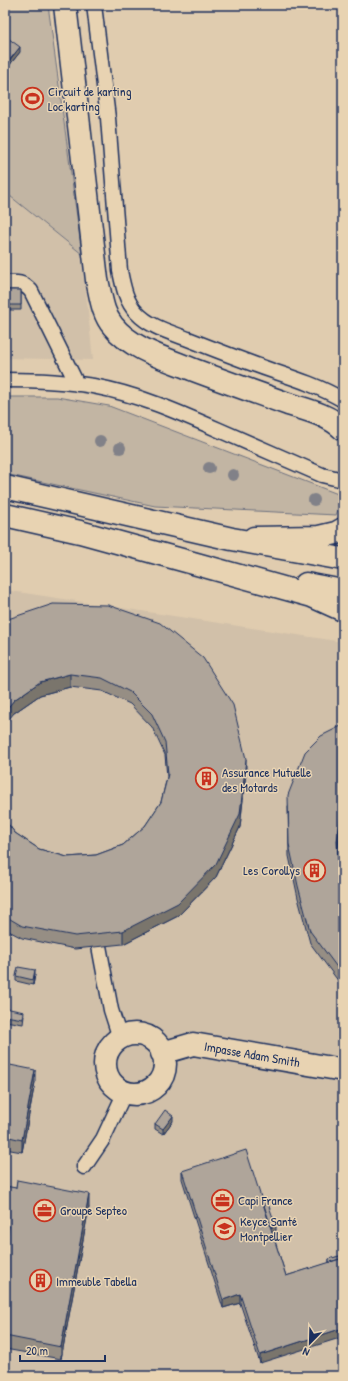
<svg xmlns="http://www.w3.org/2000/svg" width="348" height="1381" font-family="'Patrick Hand',sans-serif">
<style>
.built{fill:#d1c0a9}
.green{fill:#c2b5a3;stroke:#6e7280}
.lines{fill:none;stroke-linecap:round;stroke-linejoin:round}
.service-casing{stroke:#1b2f5e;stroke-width:17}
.minor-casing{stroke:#1b2f5e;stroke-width:25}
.secondary-casing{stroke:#1b2f5e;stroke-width:25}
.service{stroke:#e8d3b2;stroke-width:14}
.minor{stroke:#e8d3b2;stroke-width:22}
.secondary{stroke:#e8d3b2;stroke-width:22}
.tree{fill:#818188}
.wall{fill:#968e84;stroke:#1b2f5e}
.shaded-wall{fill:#7a746c;stroke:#1b2f5e}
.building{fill:#afa59a;stroke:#1b2f5e}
.labels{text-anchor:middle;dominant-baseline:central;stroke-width:3;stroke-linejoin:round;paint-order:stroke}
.poi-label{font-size:13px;fill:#1b2f5e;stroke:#e8d3b2;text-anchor:start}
.street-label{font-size:13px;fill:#1b2f5e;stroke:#e8d3b2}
</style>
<rect width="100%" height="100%" fill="#e0ccaf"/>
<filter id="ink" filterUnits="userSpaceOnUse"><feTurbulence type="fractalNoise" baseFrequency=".025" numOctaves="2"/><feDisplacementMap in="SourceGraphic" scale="8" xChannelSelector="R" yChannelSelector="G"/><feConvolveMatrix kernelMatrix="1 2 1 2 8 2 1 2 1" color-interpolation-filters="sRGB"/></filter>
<g filter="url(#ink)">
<!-- built -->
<path class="built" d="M5,192l77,62 11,106 -88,-2z
M5,590l338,52v734h-338z"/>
<!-- green -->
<path class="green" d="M5,5h43l34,249 -77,-62z
M5,397h52l52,9 234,90v2l-7,17 -181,-9 -150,-32z"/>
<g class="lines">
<defs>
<path id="service" d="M94,5l14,113 12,153c3,15 6,31 17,42 13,14 33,19 51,26 28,11 56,22 85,32 24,8 48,16 70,29
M5,283c12,-1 18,-1 26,8l46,93
M5,380c29,0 59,1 88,6 44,8 85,26 126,44 34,15 69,30 103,45l21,5
M99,946l12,64 9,28
M84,1167l19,-28 22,-47"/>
<path id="minor" d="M65,5l32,275c4,16 5,33 16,46 18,23 54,33 81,44 32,12 63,23 94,34 19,6 41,11 55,25
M254,538l65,-1 17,-4 7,-4
M105 1064a30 30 0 1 1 60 0a30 30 0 1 1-60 0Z
M162,1053l31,-9 150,26"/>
<path id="secondary" d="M5,487l227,52 111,20
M5,515l75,17 113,31 119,33 31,14
M306,584l37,7"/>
</defs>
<!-- service casing -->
<use href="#service" class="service-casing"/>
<!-- minor casing -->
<use href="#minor" class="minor-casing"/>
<!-- secondary casing -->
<use href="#secondary" class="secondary-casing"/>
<!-- service -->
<use href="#service" class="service"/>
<!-- minor -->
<use href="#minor" class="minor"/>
<!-- secondary -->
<use href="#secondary" class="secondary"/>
</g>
<!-- trees -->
<g class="tree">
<circle cx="100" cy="441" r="6"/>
<circle cx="120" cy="448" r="6"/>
<circle cx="209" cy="468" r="6"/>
<circle cx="233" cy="475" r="6"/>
<circle cx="314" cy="500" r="6"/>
</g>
<!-- wall -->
<path class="wall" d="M5,36l15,16 -12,15 -3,-3z
M5,290h16v20h-16z
M53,604l193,168 -6,55 -24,50 -38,39 -55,28 -48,5 -53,-11 -17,-9v-109l10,13 24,16 28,8 29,-2 27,-10 22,-19 16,-24 6,-25 -2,-22 -13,-28 -22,-23 -28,-13 -32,-4 -30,8 -26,18z
M343,727v96l-2,4 -3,22 1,24 4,9v105l-1,-1 -32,-43 -12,-45 -9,-42 -1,-49z
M35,975l-2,10 -17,-4v-5z
M5,1008l19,8 -1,8 -18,-3z
M5,1064l30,18 -13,70 -17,-3z
M173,1121l-10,13 -8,-5v-5z
M182,1171l80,28 14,32 -4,1 14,44 43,-13v-4l14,-4 -83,108 -20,-60 -17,5 -41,-129z
M5,1186l84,21 -28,152 -56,-10v-101l2,-10h-2z"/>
<!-- shaded-wall -->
<path class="shaded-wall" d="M20,47v5l-12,15v-5z
M70,674v13l-30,8 -26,18 -9,11v-13l9,-11 26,-18z
M246,759v13l-6,55 -24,50 -38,39 -55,28v-13z
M343,811v12l-2,4 -4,26v-12l4,-26z
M35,970v5l-2,10v-5z
M35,1070v12l-13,70v-12z
M173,1116v5l-10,13v-5z
M89,1194v13l-28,152v-12z
M276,1226v5l-7,1v-4z
M240,1294v9l-17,5v-8z
M343,1328v9l-83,26v-8z"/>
<!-- building -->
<path class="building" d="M5,36l15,11 -12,15 -3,-3z
M5,290h16v15h-16z
M53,604l55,1 52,18 43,35 30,47 13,54 -6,55 -24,50 -38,39 -55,28 -48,5 -53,-10 -17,-10v-96l10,13 24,16 28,8 29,-2 27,-10 22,-19 16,-24 7,-28 -3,-32 -13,-28 -22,-22 -28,-14 -32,-4 -30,8 -26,18 -9,11v-91z
M341,726l2,1v84l-2,4 -4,26 2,32 4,9v93l-1,-1 -32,-43 -12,-45 -9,-42 -1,-49 17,-43 16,-16z
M18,967l17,3 -2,10 -17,-4z
M5,1008l19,4 -1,7 -18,-3z
M5,1064l30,6 -13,70 -17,-4z
M165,1110l8,6 -10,13 -8,-5z
M246,1150l40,126 57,-18v70l-83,27 -20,-61 -17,6 -41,-129z
M17,1180l72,14 -28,153 -56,-11v-88l4,-22 -4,-1v-39l11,2z
M266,1198l10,28 -5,1 -9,-28z
M343,1255v3l-14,4v-3z"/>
</g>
<!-- icons -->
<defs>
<symbol id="stadium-ring" viewBox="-11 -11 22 22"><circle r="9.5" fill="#e8d3b2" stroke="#c8321e" stroke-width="1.5"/><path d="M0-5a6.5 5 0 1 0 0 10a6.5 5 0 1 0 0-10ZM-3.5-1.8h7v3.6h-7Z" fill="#c8321e"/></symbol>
<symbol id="building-ring" viewBox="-11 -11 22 22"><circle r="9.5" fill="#e8d3b2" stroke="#c8321e" stroke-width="1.5"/><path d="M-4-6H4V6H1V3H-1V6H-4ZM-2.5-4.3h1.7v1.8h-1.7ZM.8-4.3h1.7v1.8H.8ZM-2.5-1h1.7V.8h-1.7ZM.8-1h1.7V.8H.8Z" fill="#c8321e"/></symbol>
<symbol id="office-ring" viewBox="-11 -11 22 22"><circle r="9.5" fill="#e8d3b2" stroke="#c8321e" stroke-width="1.5"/><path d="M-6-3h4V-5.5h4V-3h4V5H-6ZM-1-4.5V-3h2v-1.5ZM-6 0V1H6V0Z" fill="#c8321e"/></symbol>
<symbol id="university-ring" viewBox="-11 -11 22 22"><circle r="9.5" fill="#e8d3b2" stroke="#c8321e" stroke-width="1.5"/><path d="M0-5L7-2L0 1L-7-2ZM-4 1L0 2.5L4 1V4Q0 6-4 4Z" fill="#c8321e"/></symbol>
</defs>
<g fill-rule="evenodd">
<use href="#stadium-ring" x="20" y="86" width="25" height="25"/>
<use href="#building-ring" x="194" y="766" width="25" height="25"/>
<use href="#building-ring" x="302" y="858" width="25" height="25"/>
<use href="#office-ring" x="210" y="1188" width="25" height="25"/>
<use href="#office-ring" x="32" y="1198" width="25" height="25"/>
<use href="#university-ring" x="212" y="1216" width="25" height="25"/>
<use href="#building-ring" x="28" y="1268" width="25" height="25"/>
</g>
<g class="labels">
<!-- poi labels -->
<g class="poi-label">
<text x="48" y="91">Circuit de karting<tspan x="48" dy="15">Loc'karting</tspan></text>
<text x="222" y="772">Assurance Mutuelle<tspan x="222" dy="15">des Motards</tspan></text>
<text x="300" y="870" text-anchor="end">Les Corollys</text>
<text x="238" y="1200">Capi France</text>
<text x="60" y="1210">Groupe Septeo</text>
<text x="240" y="1221">Keyce Santé<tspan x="240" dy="15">Montpellier</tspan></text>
<text x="56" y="1281">Immeuble Tabella</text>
</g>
<!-- street labels -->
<g class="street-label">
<text transform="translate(252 1054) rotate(10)">Impasse Adam Smith</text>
</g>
</g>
<!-- margin -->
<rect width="348" height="1381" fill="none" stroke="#e8d3b2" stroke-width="20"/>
<rect x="10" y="10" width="328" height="1361" fill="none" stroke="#1b2f5e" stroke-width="1.5" filter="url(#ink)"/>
<!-- north arrow -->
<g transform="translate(310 1343) rotate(203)" stroke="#e8d3b2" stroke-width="3" paint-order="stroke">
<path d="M0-3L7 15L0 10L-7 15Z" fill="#1b2f5e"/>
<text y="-6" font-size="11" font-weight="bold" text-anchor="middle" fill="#1b2f5e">N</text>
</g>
<!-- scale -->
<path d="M20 1355v6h85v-6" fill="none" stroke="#1b2f5e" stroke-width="2"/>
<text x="26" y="1355" font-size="12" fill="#1b2f5e" stroke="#e8d3b2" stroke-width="3" paint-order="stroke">20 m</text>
</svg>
